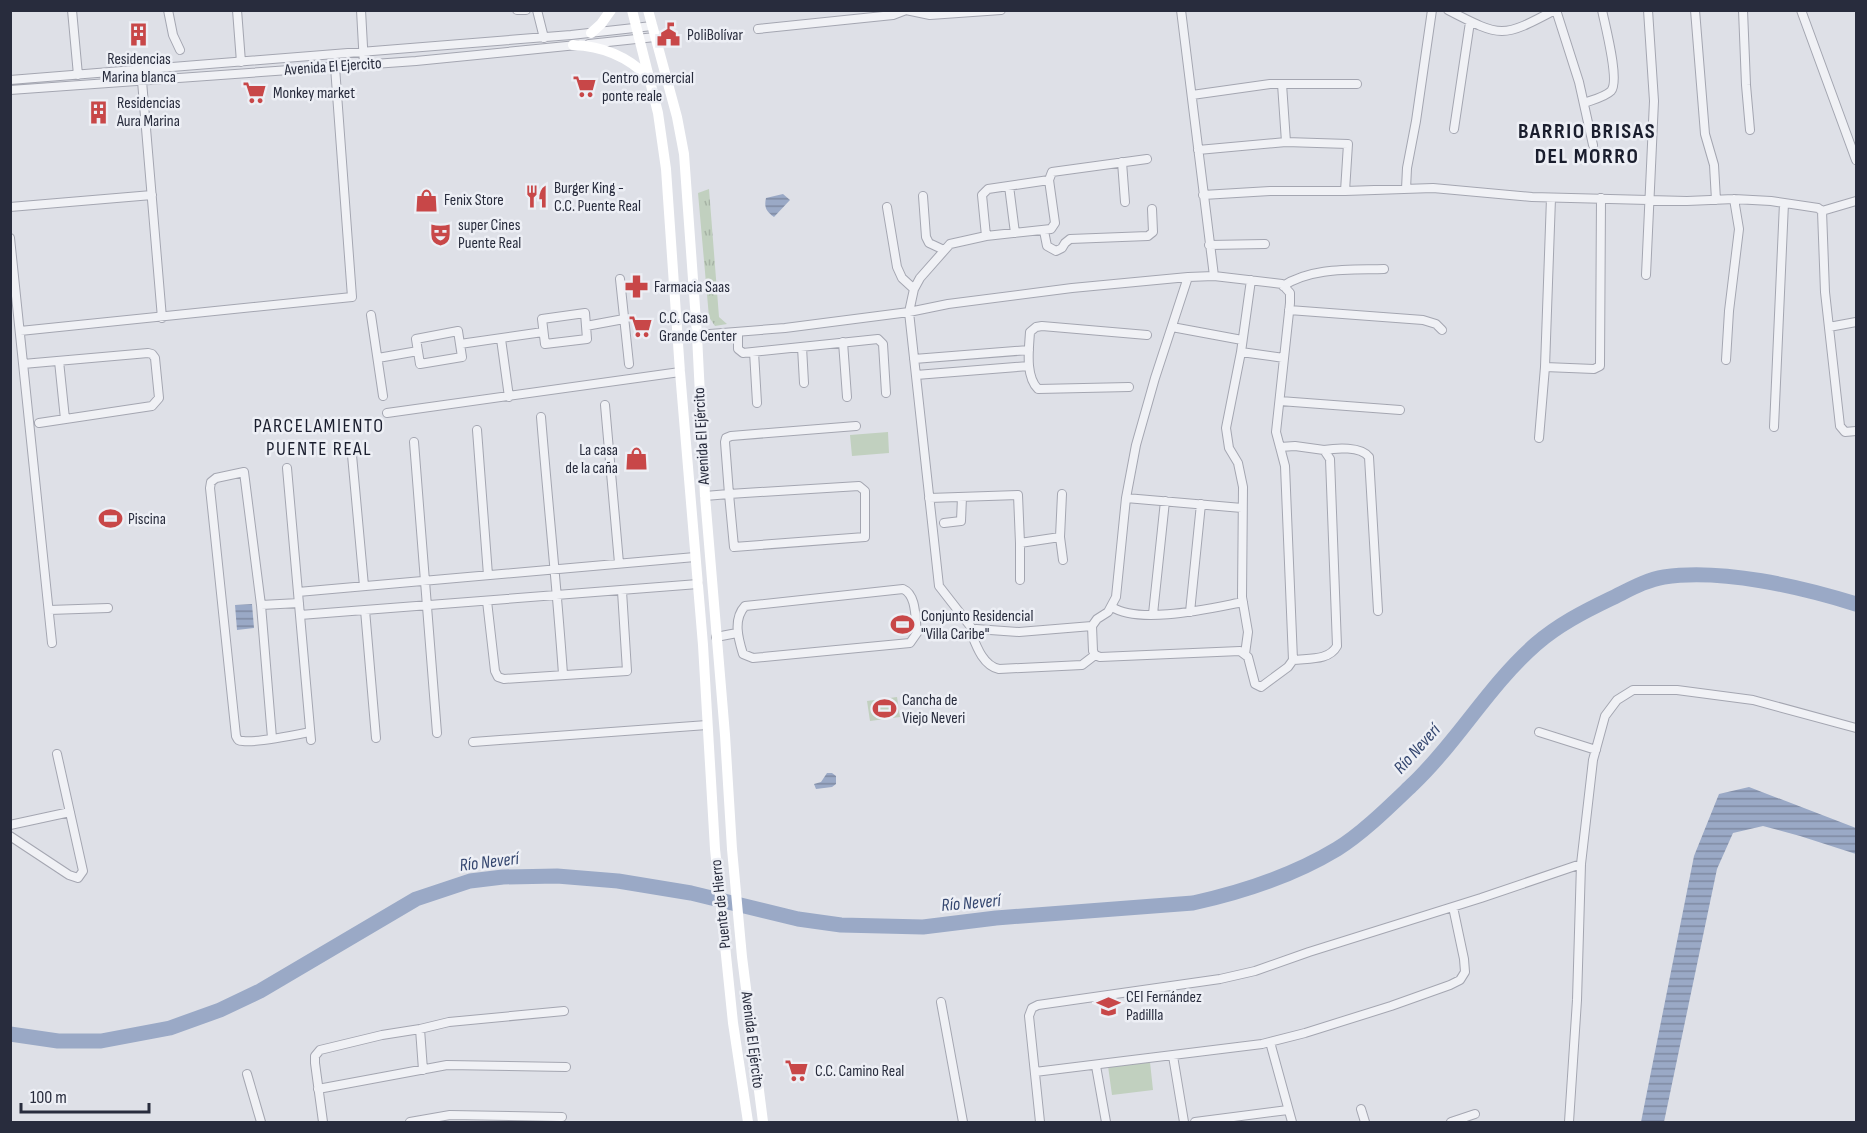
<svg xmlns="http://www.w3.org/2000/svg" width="1867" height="1133" font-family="'Sofia Sans Condensed',sans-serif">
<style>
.grass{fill:url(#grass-tufts)}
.green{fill:#c1d0bf}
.water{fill:url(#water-rules)}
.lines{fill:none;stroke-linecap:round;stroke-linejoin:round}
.river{stroke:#9aa9c6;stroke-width:15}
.street-casing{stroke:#a4a6b1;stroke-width:10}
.street{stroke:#f0f1f5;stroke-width:8}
.secondary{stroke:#fff;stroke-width:10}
.labels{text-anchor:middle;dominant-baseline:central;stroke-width:5;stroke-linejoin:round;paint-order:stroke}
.poi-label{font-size:16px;fill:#282c3d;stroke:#edeff5;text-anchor:start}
.street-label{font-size:16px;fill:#282c3d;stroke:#edeff5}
.water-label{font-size:18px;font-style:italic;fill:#34466f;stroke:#edeff5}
.quarter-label{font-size:20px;letter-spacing:1.5px;fill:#1a1e2e;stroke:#edeff5}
.district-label{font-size:22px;font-weight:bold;letter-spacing:1.5px;fill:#1a1e2e;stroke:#edeff5}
</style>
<defs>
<pattern id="grass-tufts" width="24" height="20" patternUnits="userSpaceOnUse" patternTransform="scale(1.5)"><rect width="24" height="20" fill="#c1d0bf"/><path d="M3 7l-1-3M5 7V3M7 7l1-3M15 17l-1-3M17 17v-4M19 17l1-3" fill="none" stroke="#a6b3a5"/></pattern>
<pattern id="water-rules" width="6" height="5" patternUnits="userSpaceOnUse" patternTransform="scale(1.5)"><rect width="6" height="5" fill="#9aa9c6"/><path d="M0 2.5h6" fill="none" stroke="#7e8aa2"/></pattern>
</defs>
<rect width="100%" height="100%" fill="#dee0e7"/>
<!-- grass -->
<path class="grass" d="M709,189l10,128 8,7 -12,2 -6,-9 -11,-124z"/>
<!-- green -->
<path class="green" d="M888,432l1,21 -37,3 -2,-21z
M897,697l3,20 -30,4 -3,-20z
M1150,1062l3,28 -41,5 -4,-29z"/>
<!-- water -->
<path class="water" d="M783,194l7,6 -16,17c-8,-6 -10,-10 -8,-19z
M252,604l2,24 -17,2 -2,-25z
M827,773h5l4,3v8l-4,3 -16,2 -2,-5 7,-2z
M1749,787l107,41v26l-56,-18 -37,-10 -30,7 -16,36 -53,253h-23l53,-266 25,-62z"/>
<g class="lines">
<!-- river -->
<path class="river" d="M10,1034l48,7h43l69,-13 50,-18 40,-19 156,-92 54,-18 33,-4 54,-1 61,5 73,12 107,26 43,6 82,2 73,-9 197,-15c50,-11 101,-28 144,-54 26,-16 54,-44 76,-65 45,-43 76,-99 123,-140 22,-19 47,-32 74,-45 17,-8 35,-19 54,-22 57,-9 138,10 192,27"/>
<defs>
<path id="street" d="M72,10l6,65
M168,10l5,25 7,15
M237,10l4,52
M361,10l3,55
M517,10h9
M537,10l7,28
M1181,10l33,266
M1448,10c54,28 54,28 107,0
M1556,10l23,72 14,63
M1695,10l10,124 9,31 2,35
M1743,10l3,75 4,45
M1801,10l55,150
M758,29l135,-14 13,-5 24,5 71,-5
M589,44l66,-7
M10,80l561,-45 81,-9
M142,81l20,237
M1282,84l4,58
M10,90l406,-29 161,-16
M1192,95l78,-11h87
M1584,103c8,-3 21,-6 27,-12 9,-10 -6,-66 -9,-81
M1454,129l16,-107
M1198,150l88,-8 62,2 -3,47
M1122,162l3,40
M1009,186l6,47
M1406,189l1,-21 9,-47 16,-111
M1203,195l67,-4h75l88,-3 99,9 155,4 47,-2 37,2 47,7 4,3 3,81 15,134 5,6 11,-1
M923,196l3,41 3,6 15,7
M10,207l142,-12
M887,207l10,60 5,11 12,11
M1822,211l34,-10
M1044,231l3,15 9,5 6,-3 3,-5 5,-4 78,-3 5,-4 -1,-23
M986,236l-4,-41 6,-6 61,-9
M10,238l42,405
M1209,245l56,-1
M1646,275l8,-174 -6,-91
M620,279l9,85
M1283,286c29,-19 68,-16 101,-17
M1289,310l134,10 13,4 6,6
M585,313l2,26 -42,5 -3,-25z
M371,315l12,81
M586,326l38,-7
M1172,327l70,13
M1829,327l27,-5
M20,331l332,-34 -17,-230
M458,331l4,26 -42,7 -4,-25z
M738,332v17l5,4 135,-14 5,5 3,49
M697,335l88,-7 124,-16 39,-8 124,-16 116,-11 26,-1 68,8 8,9v10l-14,129 9,34 8,194 -5,7 -27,20 -6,-3 -7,-27 -8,-6 -140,6 -5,-2 -2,-4 -1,-25 5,-7 11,-7 8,-15 10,-99 10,-53 19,-67 33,-101
M501,339l8,58
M843,342l4,55
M460,344l83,-12
M802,347l2,36
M754,352l3,51
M1241,352l43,6
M378,358l40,-7
M914,359l115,-9
M1726,360l3,-49 10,-82 -5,-30
M59,361l6,58
M23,364l125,-11 4,1 3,4 4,40 -7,8 -113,17
M1545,367l49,2 6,-3 1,-168
M916,375l113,-9
M1129,387l-91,2c-13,-13 -9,-40 -8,-57l6,-5 6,-1 105,9
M1280,401l120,9
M605,405l14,158
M387,413l293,-41
M541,417c7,86 16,171 22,257
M1774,427l10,-224
M477,430l11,145
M1539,438l6,-71 6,-169
M414,442l23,291
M1280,447l15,-1 29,4 6,9 7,187c-8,15 -29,12 -44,14
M1324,450c12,-2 37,-4 45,7l9,154
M352,455l12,131
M287,468l24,272
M859,486l6,5v46l-131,10 -5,-53z
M1062,494l-2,43 3,23
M705,496l24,-2 -4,-52 1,-4 5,-2 125,-10
M929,498l89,-3 2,48 40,-6
M1126,498l116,10
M944,523l17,-2 1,-24
M1020,580v-37
M903,589c14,6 12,30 14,44l-7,10 -157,15 -10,-4c-5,-16 -10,-35 2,-48z
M298,592l397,-35
M487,601l8,70 3,6 6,2 123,-8 -5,-80
M261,605l38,-2
M1112,607c28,18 99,1 131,-5
M49,610l59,-2
M365,610l11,128
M1190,612l11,-108
M1153,614l12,-113
M300,615l398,-31
M1092,626l-73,6 -43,-3 -4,6c5,13 12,31 27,34l83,-4 13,-10
M974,631l-35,-45 -30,-274 5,-23 6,-11 30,-34 36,-8 65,-7 4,-6 -6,-43 3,-8 95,-13
M716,637l21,-4
M1245,654l3,-22 -6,-35 1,-110 -5,-24 -9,-15 -3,-20 15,-76 10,-72
M1539,732l57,18
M272,738l-11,-133 -17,-133 -28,6 -5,4 -1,6 26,248c2,4 2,5 7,5 14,2 52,-6 67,-9
M473,742l234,-17
M10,825l60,-13
M10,836l59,39 9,3 5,-7 -26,-117
M941,1002l22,120
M420,1029l3,41
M1270,1042l22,80
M1173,1056l11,66
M1096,1066l10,56
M1035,1072l227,-28 43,-11 86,-27 59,-21 10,-5 5,-8 -1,-13 -11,-52
M247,1074l14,48
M318,1089l129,-24 119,2
M1361,1109l4,13
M323,1122l-8,-59v-7l5,-6 62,-15 38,-6 29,-7 115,-11
M410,1122l40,-7 112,2
M1040,1122l-11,-106 3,-8 6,-3 182,-26 35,-8 54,-19 172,-54 100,-34
M1195,1122l93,-12
M1451,1122l24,-8
M1569,1122l8,-122 4,-136 12,-104 12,-44 12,-16 16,-10h44l76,10 103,28"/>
</defs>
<!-- street casing -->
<use href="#street" class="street-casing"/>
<!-- street -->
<use href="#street" class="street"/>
<!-- secondary -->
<path class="secondary" d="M632,10l26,103 8,56 14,203 23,273 12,204 18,174 15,99
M648,10l29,107 7,37 13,181 8,161 20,239 7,114 10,108 21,165
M591,33l10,-9 10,-14
M573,45c30,1 54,11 75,32"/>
</g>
<!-- icons -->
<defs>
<symbol id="building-bare" viewBox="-9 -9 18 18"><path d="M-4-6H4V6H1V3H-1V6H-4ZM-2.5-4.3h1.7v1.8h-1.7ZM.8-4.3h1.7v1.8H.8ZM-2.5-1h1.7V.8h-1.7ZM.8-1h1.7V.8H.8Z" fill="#c84748" stroke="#edeff5" stroke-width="2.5" paint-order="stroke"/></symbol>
<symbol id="civic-bare" viewBox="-9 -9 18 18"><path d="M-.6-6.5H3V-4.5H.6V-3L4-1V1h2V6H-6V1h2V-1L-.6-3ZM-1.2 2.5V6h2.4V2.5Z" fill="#c84748" stroke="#edeff5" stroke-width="2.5" paint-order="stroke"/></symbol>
<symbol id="supermarket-bare" viewBox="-9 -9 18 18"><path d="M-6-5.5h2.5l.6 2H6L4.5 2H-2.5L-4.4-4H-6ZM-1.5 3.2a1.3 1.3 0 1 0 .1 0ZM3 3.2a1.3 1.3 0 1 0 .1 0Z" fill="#c84748" stroke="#edeff5" stroke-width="2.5" paint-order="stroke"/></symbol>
<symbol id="restaurant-bare" viewBox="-9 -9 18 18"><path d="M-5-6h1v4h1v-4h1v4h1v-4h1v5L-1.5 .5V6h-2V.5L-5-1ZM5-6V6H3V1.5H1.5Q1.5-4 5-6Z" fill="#c84748" stroke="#edeff5" stroke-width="2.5" paint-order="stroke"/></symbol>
<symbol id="shop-bare" viewBox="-9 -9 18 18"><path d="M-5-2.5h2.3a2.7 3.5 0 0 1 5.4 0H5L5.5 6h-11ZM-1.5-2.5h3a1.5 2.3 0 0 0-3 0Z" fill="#c84748" stroke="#edeff5" stroke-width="2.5" paint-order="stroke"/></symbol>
<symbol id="theatre-bare" viewBox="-9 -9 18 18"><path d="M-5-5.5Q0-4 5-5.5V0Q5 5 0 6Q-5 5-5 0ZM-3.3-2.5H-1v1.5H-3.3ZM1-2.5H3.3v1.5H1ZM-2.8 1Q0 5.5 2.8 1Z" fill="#c84748" stroke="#edeff5" stroke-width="2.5" paint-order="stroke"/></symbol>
<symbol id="pharmacy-bare" viewBox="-9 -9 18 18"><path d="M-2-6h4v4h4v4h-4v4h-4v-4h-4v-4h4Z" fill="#c84748" stroke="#edeff5" stroke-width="2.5" paint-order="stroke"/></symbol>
<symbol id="stadium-bare" viewBox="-9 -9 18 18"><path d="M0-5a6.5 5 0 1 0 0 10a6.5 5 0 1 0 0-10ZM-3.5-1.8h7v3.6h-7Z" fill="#c84748" stroke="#edeff5" stroke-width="2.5" paint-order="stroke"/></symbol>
<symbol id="school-bare" viewBox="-9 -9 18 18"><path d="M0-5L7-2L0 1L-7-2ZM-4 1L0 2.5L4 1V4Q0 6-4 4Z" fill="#c84748" stroke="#edeff5" stroke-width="2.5" paint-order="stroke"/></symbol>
</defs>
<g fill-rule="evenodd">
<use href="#building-bare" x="122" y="18" width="33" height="33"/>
<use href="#civic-bare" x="652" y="18" width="33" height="33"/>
<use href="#supermarket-bare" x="568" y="70" width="33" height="33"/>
<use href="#supermarket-bare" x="238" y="76" width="33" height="33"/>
<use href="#building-bare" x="82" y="96" width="33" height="33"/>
<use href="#restaurant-bare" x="520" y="180" width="33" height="33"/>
<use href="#shop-bare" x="410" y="184" width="33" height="33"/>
<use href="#theatre-bare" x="424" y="218" width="33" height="33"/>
<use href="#pharmacy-bare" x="620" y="270" width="33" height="33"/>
<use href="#supermarket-bare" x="624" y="310" width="33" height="33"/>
<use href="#shop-bare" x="620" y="442" width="33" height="33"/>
<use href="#stadium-bare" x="94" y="502" width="33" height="33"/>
<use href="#stadium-bare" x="886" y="608" width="33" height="33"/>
<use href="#stadium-bare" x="868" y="692" width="33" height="33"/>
<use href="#school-bare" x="1092" y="990" width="33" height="33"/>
<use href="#supermarket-bare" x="780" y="1054" width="33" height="33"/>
</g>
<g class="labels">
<!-- poi labels -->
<g class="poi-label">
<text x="687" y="35">PoliBolívar</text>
<text x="139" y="59" text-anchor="middle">Residencias<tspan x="139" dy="18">Marina blanca</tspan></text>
<text x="602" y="78">Centro comercial<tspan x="602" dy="18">ponte reale</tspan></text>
<text x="273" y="93">Monkey market</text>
<text x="117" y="103">Residencias<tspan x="117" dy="18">Aura Marina</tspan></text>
<text x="554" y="188">Burger King -<tspan x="554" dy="18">C.C. Puente Real</tspan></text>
<text x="444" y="200">Fenix Store</text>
<text x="458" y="225">super Cines<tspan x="458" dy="18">Puente Real</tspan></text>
<text x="654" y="287">Farmacia Saas</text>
<text x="659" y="318">C.C. Casa<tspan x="659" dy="18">Grande Center</tspan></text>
<text x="618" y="450" text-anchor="end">La casa<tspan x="618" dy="18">de la caña</tspan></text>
<text x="128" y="519">Piscina</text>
<text x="921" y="616">Conjunto Residencial<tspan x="921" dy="18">"Villa Caribe"</tspan></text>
<text x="902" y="700">Cancha de<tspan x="902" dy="18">Viejo Neveri</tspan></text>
<text x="1126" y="997">CEI Fernández<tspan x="1126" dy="18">Padillla</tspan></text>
<text x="815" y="1071">C.C. Camino Real</text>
</g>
<!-- street labels -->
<g class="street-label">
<text transform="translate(333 67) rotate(-4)">Avenida El Ejercito</text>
<text transform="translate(702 436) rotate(-93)">Avenida El Ejército</text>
<text transform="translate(721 904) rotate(-96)">Puente de Hierro</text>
<text transform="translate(752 1040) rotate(83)">Avenida El Ejército</text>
</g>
<!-- water labels -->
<g class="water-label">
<text transform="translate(1417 749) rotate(-48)">Río Neverí</text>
<text transform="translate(489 862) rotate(-7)">Río Neverí</text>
<text transform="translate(971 903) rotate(-5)">Río Neverí</text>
</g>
<!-- quarter labels -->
<g class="quarter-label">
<text x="319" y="426">PARCELAMIENTO<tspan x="319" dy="23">PUENTE REAL</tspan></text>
</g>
<!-- district labels -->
<g class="district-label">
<text x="1587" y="131">BARRIO BRISAS<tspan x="1587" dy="25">DEL MORRO</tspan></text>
</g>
</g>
<!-- border -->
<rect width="1867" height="1133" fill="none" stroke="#282c3d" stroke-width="24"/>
<!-- scale -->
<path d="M21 1103v9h128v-9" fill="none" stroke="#282c3d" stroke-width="3"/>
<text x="30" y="1103" font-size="18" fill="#282c3d" stroke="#edeff5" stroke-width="4.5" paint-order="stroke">100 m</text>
</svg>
